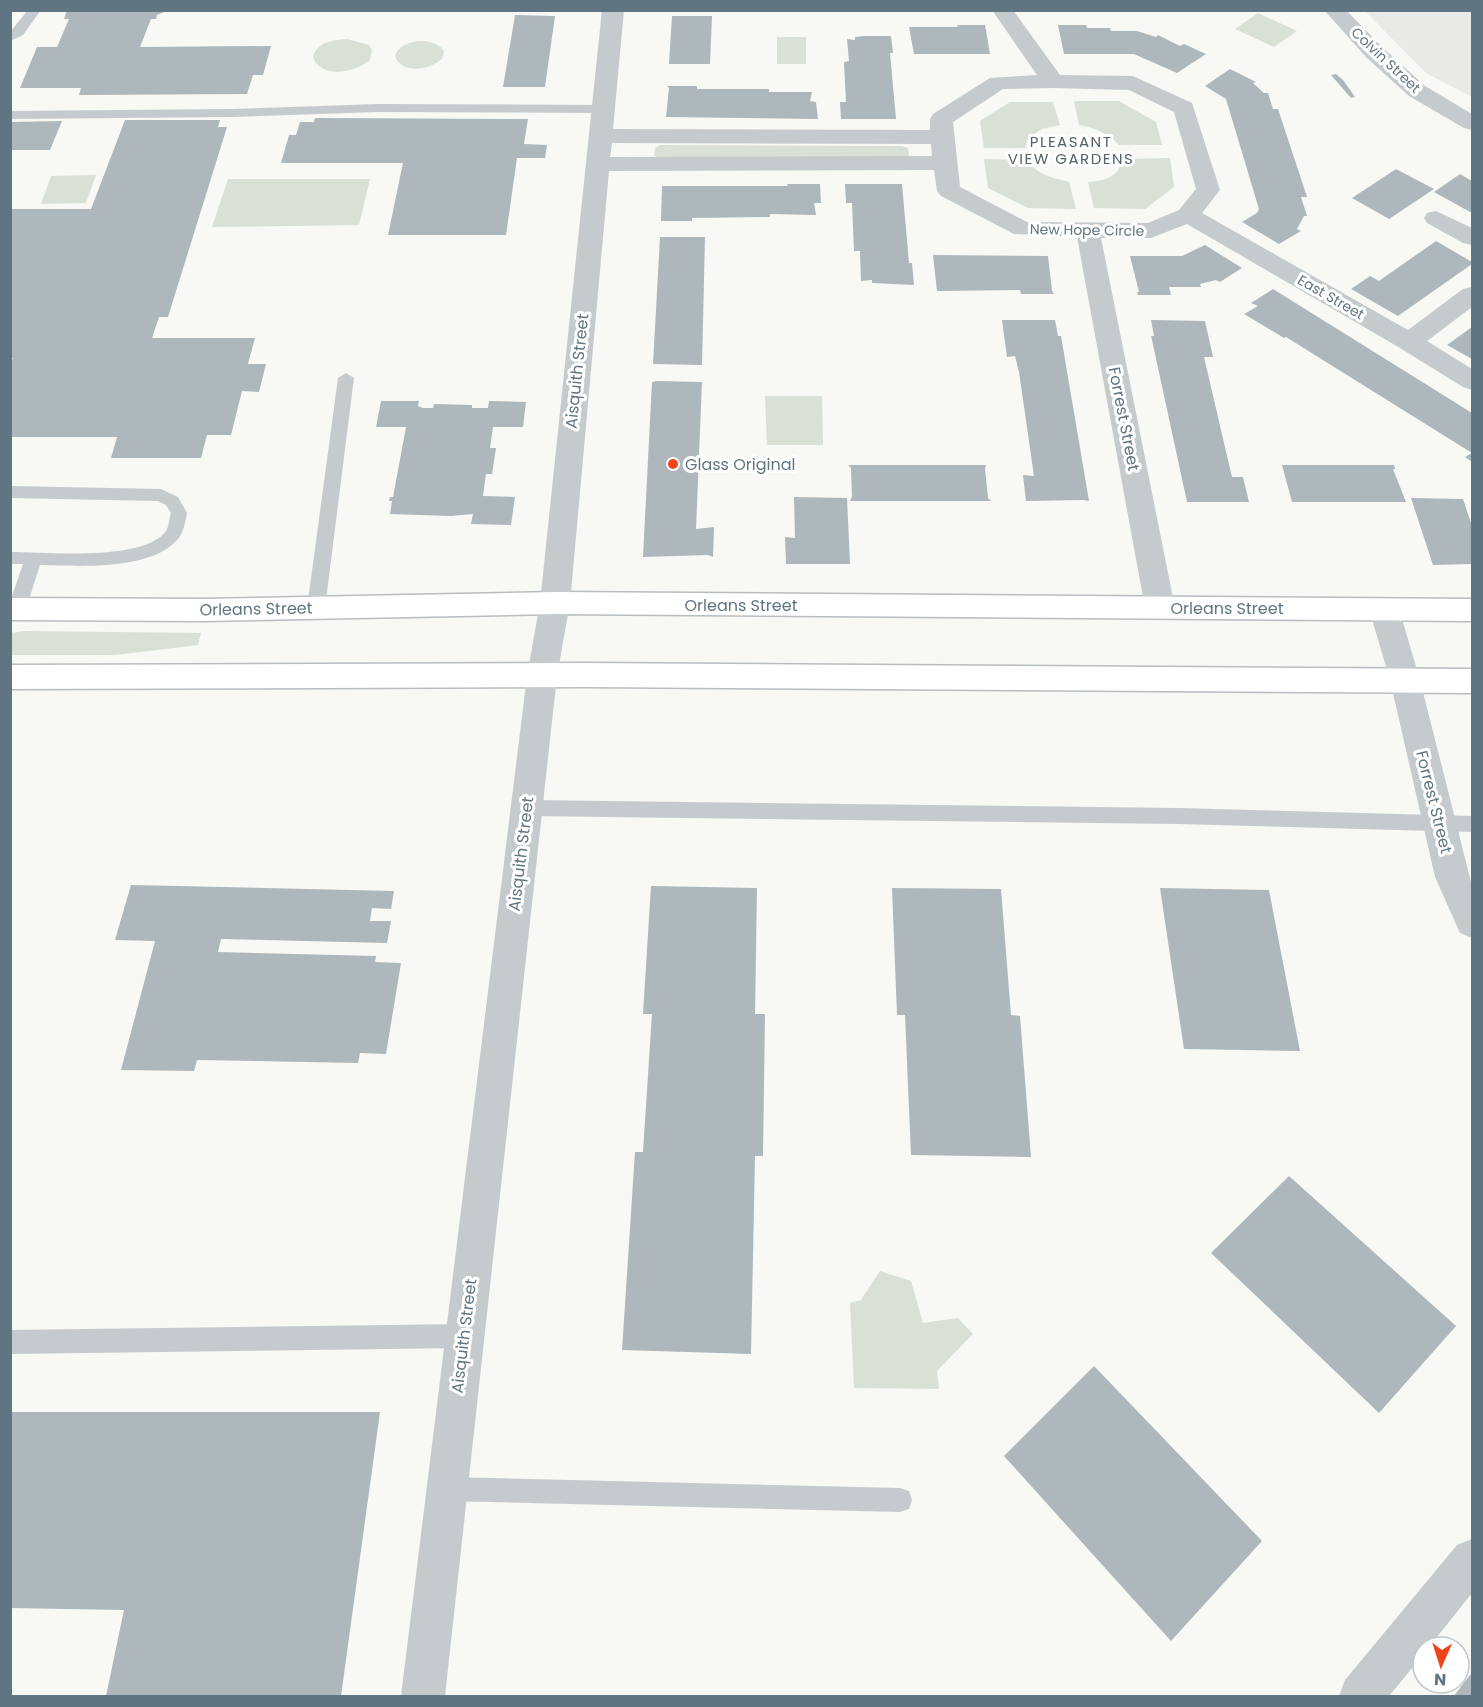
<svg xmlns="http://www.w3.org/2000/svg" width="1483" height="1707" font-family="Poppins,sans-serif">
<style>
.built{fill:#e9e9e8}
.green{fill:#d9e0d5}
.building{fill:#adb7bc}
.lines{fill:none;stroke-linecap:round;stroke-linejoin:round}
.primary-casing{stroke:#b8bdc0;stroke-width:3}
.lane{fill:#c5cacd;fill-rule:evenodd}
.street{fill:#c5cacd;fill-rule:evenodd}
.primary{fill:#fff;fill-rule:evenodd}
.poi-dot{fill:#f0451c;stroke:#fff;stroke-width:2}
.labels{text-anchor:middle;dominant-baseline:central;stroke-width:6;stroke-linejoin:round;paint-order:stroke}
.far-street-label{font-size:14px;fill:#607582;stroke:#fff}
.far-neighbourhood-label{font-size:15px;letter-spacing:1.5px;fill:#53626c;stroke:#fff}
.street-label{font-size:16px;fill:#607582;stroke:#fff}
.poi-label{font-size:16px;fill:#607582;stroke:#fff;text-anchor:start}
</style>
<rect width="100%" height="100%" fill="#f8f8f4"/>
<!-- built -->
<path class="built" d="M1365,11h107v86l-46,-24z"/>
<!-- green -->
<path class="green" d="M1258,13l39,18 -23,16 -39,-18z
M777,37h29v27h-29z
M347,39l22,6 3,5 -2,10c-14,12 -49,20 -57,-3 4,-15 20,-17 34,-18z
M418,41c10,0 20,1 26,10l-2,8c-13,11 -40,16 -47,-3 3,-10 13,-13 23,-15z
M1074,101h45l37,21 6,23h-43c-12,-12 -23,-17 -40,-20z
M1010,102h43l7,23 -18,4 -14,9 -3,10h-41l-4,-27z
M660,145l241,1 7,2 1,9 -249,2 -6,-4 1,-7z
M1170,158l4,29 -29,22 -51,-1 -6,-26c16,-1 32,-5 34,-23z
M984,159l44,1c8,15 26,18 41,22l7,27 -48,-1 -40,-20z
M96,175l-10,28 -45,1 10,-28z
M228,179h142l-11,46 -147,2z
M765,396h57l1,49h-56z
M24,631l177,2 -3,12 -82,10h-105v-22z
M880,1271l31,10 12,42 35,-5 15,16 -36,37 2,18 -85,-1 -4,-85 11,-3z"/>
<!-- building -->
<path class="building" d="M67,10h102l-12,5 -1,4h-5l-11,28 131,-1 -8,29h-10l-6,19 -168,1 2,-7h-61l17,-41h20l12,-28h-5z
M515,15l40,1 -10,71h-42z
M672,16h40l-2,48h-41z
M957,25h28l5,29h-76l-5,-27h49z
M1058,25h28l1,3h23l1,3h26l19,6 2,-2 22,11 4,-2 22,10 -29,19 -43,-19h-70z
M864,36h27l2,17h-3l6,66h-55l-1,-17h6l-2,-40 5,-1 -2,-22 8,1v-3z
M1230,69l26,13 -3,1 11,10h4l5,16h5l29,88h-6l6,19h-3l-7,13 4,2 -22,13 -37,-22 15,-9 2,-4 -33,-110 -21,-13z
M1336,74l7,6 12,17 -4,1 -20,-23z
M667,86h30v3h72v3h43l-2,9 6,1 2,17 -152,-2 3,-29z
M315,118l213,1 -4,25 23,1 -2,13h-28l-11,77h-118l15,-72h-122l8,-28h7l4,-13h14z
M125,120h95l-2,7h9l-59,190h-9l-7,21h103l-7,26h18l-7,28 -17,-1 -11,44h-24l-6,23h-90l6,-21h-107v-73l3,-6 -3,-1v-148h81z
M62,121l-12,29h-40v-28z
M1396,169l38,20 -45,30 -37,-21z
M1460,174l12,7v32l-38,-21z
M787,184h33l1,19h-7l2,12 -46,-1v3l-78,1v3h-31l1,-35h126z
M845,184h57l7,79h3l2,22 -42,-2v-3l-11,1 -1,-30h-6l-2,-48h-6z
M660,237h45l-3,128 -49,-1z
M1436,241l36,21v2l-74,52 -47,-27 19,-13 9,5z
M1205,245l37,23 -22,14 -4,-2 -16,4 1,3h-32l2,8h-33l-1,-3h2l-9,-36h52z
M933,255l115,1 4,35 2,3h-33l-1,-4 -83,1z
M1273,289l199,124v49l-7,-5 7,-4 -186,-116 -2,1 -40,-24 14,-8 -7,-3z
M1002,320h53l3,16h3l28,165 -6,-1 -57,1 -3,-26 11,1 -15,-104 -4,-16 -8,1z
M1151,320l54,1 8,36h-9l24,103 4,17h11l6,25h-62l-35,-162 -1,-4h3z
M1472,327v32l-25,-14z
M657,381l45,1 -6,147 18,-2 -1,30 -5,-2 -65,2 9,-175z
M381,401h38l-1,5 5,2h10l1,-4 38,1v3h16l1,-7 37,1 -3,25h-30l-3,21h6l-4,26h-6l-3,22 32,1 -4,28 -40,-1 2,-10 -22,2 -61,-2 2,-13h-3l1,-4h3l13,-70h-30z
M848,465h138l-1,4 3,29 3,3h-141l2,-4 -1,-29z
M1282,465h112l1,4h-2l13,33h-114z
M794,497l53,1 3,66h-64l-1,-27 10,1z
M1411,498l52,1 9,27v38l-39,1z
M131,885l263,6 -3,18 -19,-1 -2,13h21l-4,22 -166,-4 -3,13 158,4 -1,6 26,1 -15,91 -26,-1 -2,10 -161,-3 -3,11 -73,-1 34,-129 -40,-1z
M651,886l106,2 -2,126h10l-2,142h-8l-4,198 -129,-4 13,-198h8l9,-138h-9z
M892,888l109,1 10,126 9,1 11,141 -120,-2 -6,-140h-8z
M1160,888l109,2 31,161 -116,-2z
M1289,1176l167,150 -77,87 -168,-160z
M1094,1366l168,175 -91,100 -167,-185z
M10,1412h370l-39,284h-235l18,-86 -114,-2z
M1472,1673v23h-18l12,-16z"/>
<g class="lines">
<defs>
<path id="primary" d="M555,592l917,7v22l-917,-7 -351,7 -194,-1v-22l194,1z
M587,663l885,6v24l-885,-6 -577,2v-24z"/>
</defs>
<!-- primary casing -->
<use href="#primary" class="primary-casing"/>
<!-- lane -->
<path class="lane" d="M28,10h13l-18,25 -13,6v-9z
M378,104l226,1 7,4 -7,4 -226,-1 -147,5 -221,2v-8l221,-2z
M346,373l8,5 -29,230 -3,5 -6,2 -6,-2 -3,-5 31,-230z
M10,486l151,3 17,8 9,16c-2,9 -3,19 -9,26 -27,32 -100,27 -138,26l-14,44 -3,5 -6,2 -7,-3v-11l13,-38h-13v-12c35,0 134,10 156,-21 3,-4 3,-13 5,-18l-5,-8 -8,-4 -148,-3z
M527,800l651,8 294,8v16l-294,-8 -651,-8 -7,-2 -3,-6 3,-6z
M464,1324l8,4 4,8 -4,8 -8,4 -454,6v-24z
M446,1477l454,11 9,3 3,9 -3,9 -9,3 -454,-11 -9,-3 -3,-9 3,-9z"/>
<!-- street -->
<path class="street" d="M602,10h22l-11,119 317,1v-11l3,-5 57,-36 47,-3 -45,-65h21l47,65 73,1 59,27 28,87 -18,23 206,117 55,-41 9,-2v20l-45,34 45,28v21l-9,-3 -63,-39 -213,-124 -36,14h-50l74,370 -5,8 -10,3 -10,-3 -5,-8 -68,-371 -63,-3 -73,-38 -4,-5 -3,-21 -325,1 -39,432 -13,73 -112,1020h-44l126,-1020 13,-73zM1053,88l76,2 45,22 22,77 -17,21 -31,13 -121,-1 -67,-35 -7,-65 50,-33zM612,143l319,1 1,12 -322,1z
M1324,10h22l37,38 42,38 47,28v16l-8,-2 -55,-32 -42,-38z
M1436,211l36,17v17l-9,-2 -36,-20 -3,-5 3,-5z
M1384,598l10,3 5,8 21,71 52,206v52l-12,-5 -25,-56 -45,-197 -21,-71 5,-8z
M1472,1539v54l-43,54h-6v8l-34,41h-50l6,-16 112,-135z"/>
<!-- primary -->
<use href="#primary" class="primary"/>
</g>
<!-- markers -->
<circle class="poi-dot" cx="673" cy="464" r="6"/>
<g class="labels">
<!-- far-street labels -->
<g class="far-street-label">
<text transform="translate(1386 60) rotate(43)">Colvin Street</text>
<text transform="translate(1087 230) rotate(1)">New Hope Circle</text>
<text transform="translate(1331 297) rotate(30)">East Street</text>
</g>
<!-- far-neighbourhood labels -->
<g class="far-neighbourhood-label">
<text x="1071" y="141">PLEASANT<tspan x="1071" dy="17">VIEW GARDENS</tspan></text>
</g>
<!-- street labels -->
<g class="street-label">
<text transform="translate(577 371) rotate(-84)">Aisquith Street</text>
<text transform="translate(1124 419) rotate(79)">Forrest Street</text>
<text x="741" y="605">Orleans Street</text>
<text x="1227" y="608">Orleans Street</text>
<text transform="translate(256 609) rotate(-1)">Orleans Street</text>
<text transform="translate(1434 802) rotate(76)">Forrest Street</text>
<text transform="translate(521 854) rotate(-83)">Aisquith Street</text>
<text transform="translate(464 1336) rotate(-83)">Aisquith Street</text>
</g>
<!-- poi labels -->
<g class="poi-label">
<text x="685" y="464">Glass Original</text>
</g>
</g>
<!-- border -->
<rect width="1483" height="1707" fill="none" stroke="#607582" stroke-width="24"/>
<!-- north arrow -->
<g transform="translate(1441 1665) rotate(183)"><circle r="28" fill="#ffffff" stroke="#bfc8cd" stroke-width="1.5"/>
<path d="M0-4.5L10 22L0 15L-10 22Z" fill="#f0451c"/>
<text y="-9" font-size="16" font-weight="bold" text-anchor="middle" fill="#607582">N</text>
</g>
</svg>
